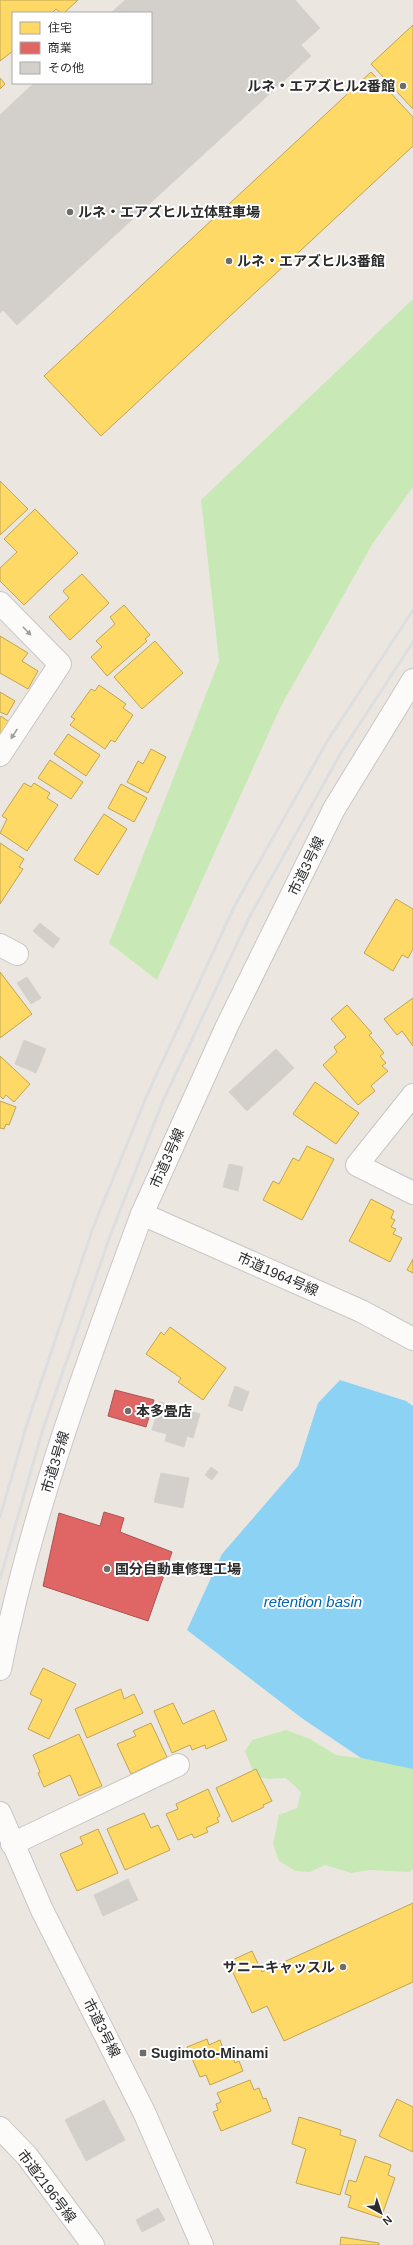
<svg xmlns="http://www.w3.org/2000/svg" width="413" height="2245" font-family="Arial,'Noto Sans JP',sans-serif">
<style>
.green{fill:#c8e9b5}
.water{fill:#8cd2f4}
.homes{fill:#ffd966;stroke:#bfa554}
.shops{fill:#e06666;stroke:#aa5454}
.building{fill:#d3d0cb;stroke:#d5d2cc}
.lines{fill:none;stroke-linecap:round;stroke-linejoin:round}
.street-casing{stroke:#c8c6c6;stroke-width:24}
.secondary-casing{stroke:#c8c6c6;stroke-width:24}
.street{stroke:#fcfbfa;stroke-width:22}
.secondary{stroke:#fcfbfa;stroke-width:22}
.rail{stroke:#dededf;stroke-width:3}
.oneway{fill:#9e9d9d}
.poi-dot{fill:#6e6d6a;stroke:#fff;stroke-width:1.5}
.labels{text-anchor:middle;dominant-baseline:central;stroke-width:4;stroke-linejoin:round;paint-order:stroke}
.poi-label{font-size:14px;font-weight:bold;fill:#2b2b2b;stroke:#fff;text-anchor:start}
.street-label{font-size:14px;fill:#2b2b2b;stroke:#fff}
.water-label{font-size:15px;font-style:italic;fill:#0065aa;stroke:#fff}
</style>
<rect width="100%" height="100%" fill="#ebe7e0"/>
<!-- green -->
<path class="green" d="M413,299v188l-40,56 -92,163 -124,274 -48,-37 110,-282 -18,-161z
M286,1730l24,9 26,16 77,10v104l-4,3 -40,-2 -18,3 -26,-8 -15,7 -15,-1 -16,-10 -6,-17 6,-29 18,-7 4,-16 -15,-14 -18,1 -13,-3 -10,-25 7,-11z"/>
<!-- water -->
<path class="water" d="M340,1380l66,21 7,5v363l-52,-11 -58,-39 -116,-89 35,-76 76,-88 20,-63z"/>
<!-- homes -->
<path class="homes" d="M0,0h78l-14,13h-3l-5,-4 -4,4h-39v38l-13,10z
M413,25v84l-42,-45z
M371,72l42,45v29l-312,290 -57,-60z
M0,78l5,6 -5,5z
M0,481l28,28 -28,26z
M35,509l43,44 -54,52 -24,-24v-13l17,-16 -13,-13z
M82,574l27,29 -39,37 -21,-23 20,-19 -6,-7z
M124,605l26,30 -5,4 2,2 -40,35 -16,-19 11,-10 -6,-6 19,-17 -5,-7z
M0,636l28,17 -6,8 16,10 -10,18 -28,-16z
M155,641l28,32 -41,36 -28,-32z
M99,685l27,19 -3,4 10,7 -18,27 -4,-2 -6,9 -35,-24 5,-6 -4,-2 20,-28 4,2z
M0,692l15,9 -8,14 -7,-3z
M1,716l8,6 -9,13v-17z
M68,734l32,21 -14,21 -32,-22z
M151,749l15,8 -18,36 -21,-11 11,-21 5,3z
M50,760l33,22 -12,17 -33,-21z
M24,783l7,4 3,-4 16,10 -3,5 11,7 -31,46 -27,-18 7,-14 -5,-3z
M121,784l26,14 -13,24 -26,-14z
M104,814l23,15 -29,46 -24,-15z
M0,843l24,16 -5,8 4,2 -23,35z
M396,899l17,10v40l-5,9 -6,-3 -9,16 -29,-18z
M0,972l32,42 -32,24z
M413,998v48l-11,-15 -5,4 -13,-16z
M347,1005l25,28 -3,2 15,18 -4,3 6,7 -4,3 6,5 -17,15 4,5 -17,14 -35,-40 14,-13 -3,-5 12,-10 -15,-18z
M0,1056l30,28 -16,18 -8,-7 -3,4 -3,-3z
M315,1082l44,31 -23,31 -43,-30z
M0,1101l16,6 -7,18 -3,-1 -2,5 -4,-1z
M307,1146l27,13 -32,61 -39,-20 10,-19 6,3 14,-26 6,3z
M371,1199l23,12 -3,7 4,2 -4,7 5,2 -3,5 9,4 -12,24 -41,-21z
M413,1259v14l-6,-3z
M170,1327l56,41 -23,32 -25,-18 3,-4 -35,-24 15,-22 3,3z
M43,1668l33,16 -27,55 -21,-10 14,-29 -12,-6z
M121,1689l3,10 10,-5 9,19 -56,25 -12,-29z
M173,1703l10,21 31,-14 13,30 -21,9 -1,-4 -13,5 -2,-5 -18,8 -18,-42z
M151,1723l16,34 -36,17 -14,-30 19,-8 -3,-5z
M79,1734l23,52 -23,10 -9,-21 -26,12 -6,-14 2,-1 -7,-17z
M256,1769l16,32 -9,4 1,2 -32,15 -16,-34z
M208,1789l12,27 -3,2 2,4 -13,6 2,4 -14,6 -2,-4 -14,6 -12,-26 12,-5 -2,-5z
M144,1813l7,15 7,-3 12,25 -45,20 -18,-41z
M98,1829l20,44 -41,18 -17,-37 23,-10 -3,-7z
M413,1903v79l-129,59 -17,-35 -15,7 -24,-51 24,-11 10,21z
M207,2039l2,6 11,-5 5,14 6,-2 4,11 4,-2 4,10 -33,14 -4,-10 -6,2 -13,-30z
M250,2080l4,10 5,-2 4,11 3,-1 5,13 -50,20 -8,-19 5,-2 -2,-6 5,-2 -4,-9z
M397,2099l16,8v45l-34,-16z
M299,2117l42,13 -1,5 16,5 -16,55 -44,-12 10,-34 -14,-5z
M365,2156l26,9 -3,10 7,3 -14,40 -33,-11 3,-11 -6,-2 4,-14 7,2z
M341,2237l38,6v2h-39z"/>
<!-- shops -->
<path class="shops" d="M115,1390l39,10 -8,27 -38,-11z
M104,1512l20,6 -4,14 52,20 -24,69 -105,-35 16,-73 41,13z"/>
<!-- building -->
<path class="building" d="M125,0h170l25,28 -19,17 10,11 -294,269 -14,-15 -3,3v-198l34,-32h117v-70h-40z
M40,923l20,16 -7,9 -20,-17z
M27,977l14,21 -10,6 -14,-21z
M24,1040l22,9 -10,24 -21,-9z
M276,1049l18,19 -47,43 -18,-19z
M229,1164l14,3 -5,24 -15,-4z
M235,1386l14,6 -7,19 -14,-5z
M160,1402l40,12 -7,24 -6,-2 -3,11 -19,-6 2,-7 -15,-4z
M211,1467l7,5 -6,8 -7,-5z
M161,1473l28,5 -6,30 -29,-6z
M128,1879l10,21 -35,16 -9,-21z
M104,2100l21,40 -39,21 -21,-41z
M158,2208l7,12 -23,12 -6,-12z"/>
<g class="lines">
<defs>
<path id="street" d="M0,603l60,61 -60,91
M0,945l17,9
M413,1095l-56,70 56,28
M142,1214l85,-188 107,-217 79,-129
M12,1844l166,-79"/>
<path id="secondary" d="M0,1669c31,-156 87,-306 142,-455l219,97 52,28
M0,1813l42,97 102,202 58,133
M0,2128l27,28 66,89"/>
</defs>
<!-- street casing -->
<use href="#street" class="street-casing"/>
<!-- secondary casing -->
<use href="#secondary" class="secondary-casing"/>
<!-- street -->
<use href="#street" class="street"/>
<!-- secondary -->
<use href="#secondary" class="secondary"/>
<!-- rail -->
<path class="rail" d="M0,1517l27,-93 66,-196 54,-133 88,-190 93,-165 85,-130
M0,1579l43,-150 67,-193 53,-135 88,-187 91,-163 71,-109"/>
</g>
<!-- one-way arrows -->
<defs><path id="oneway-solid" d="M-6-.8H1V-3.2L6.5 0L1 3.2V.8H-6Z"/></defs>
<g class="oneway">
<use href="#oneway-solid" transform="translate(27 631) rotate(46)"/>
<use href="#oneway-solid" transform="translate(14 734) rotate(123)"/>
</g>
<!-- markers -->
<g class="poi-dot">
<circle cx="403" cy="86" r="4"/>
<circle cx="70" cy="212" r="4"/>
<circle cx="229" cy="261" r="4"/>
<circle cx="128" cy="1411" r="4"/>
<circle cx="107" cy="1569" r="4"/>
<circle cx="343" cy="1967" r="4"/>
<rect x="139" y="2049" width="8" height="8" rx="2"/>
</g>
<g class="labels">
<!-- poi labels -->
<g class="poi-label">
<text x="395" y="86" text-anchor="end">ルネ・エアズヒル2番館</text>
<text x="78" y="212">ルネ・エアズヒル立体駐車場</text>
<text x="237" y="261">ルネ・エアズヒル3番館</text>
<text x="136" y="1411">本多畳店</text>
<text x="115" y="1569">国分自動車修理工場</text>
<text x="335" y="1967" text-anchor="end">サニーキャッスル</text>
<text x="151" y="2053">Sugimoto-Minami</text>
</g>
<!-- street labels -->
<g class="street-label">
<text transform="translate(306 866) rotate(-64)">市道3号線</text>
<text transform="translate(167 1158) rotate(-66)">市道3号線</text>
<text transform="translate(278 1274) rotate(24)">市道1964号線</text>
<text transform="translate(55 1462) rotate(-73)">市道3号線</text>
<text transform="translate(102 2028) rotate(63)">市道3号線</text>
<text transform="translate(47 2186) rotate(53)">市道2196号線</text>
</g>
<!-- water labels -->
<g class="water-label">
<text x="313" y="1601">retention basin</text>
</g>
</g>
<!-- legend -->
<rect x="12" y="12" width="140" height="72" fill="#ffffff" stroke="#aaaaaa"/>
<rect x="20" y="22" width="20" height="12" fill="#ffd966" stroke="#aaaaaa"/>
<text x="48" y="32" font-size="12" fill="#2b2b2b">住宅</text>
<rect x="20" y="42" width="20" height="12" fill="#e06666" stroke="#aaaaaa"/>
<text x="48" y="52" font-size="12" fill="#2b2b2b">商業</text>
<rect x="20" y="62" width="20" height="12" fill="#d3d0cb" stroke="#aaaaaa"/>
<text x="48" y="72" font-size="12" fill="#2b2b2b">その他</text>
<!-- north arrow -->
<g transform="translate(381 2213) rotate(140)" stroke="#ffffff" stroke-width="3" paint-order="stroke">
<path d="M0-3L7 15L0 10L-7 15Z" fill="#2b2b2b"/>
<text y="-6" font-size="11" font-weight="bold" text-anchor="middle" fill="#2b2b2b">N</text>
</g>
</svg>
